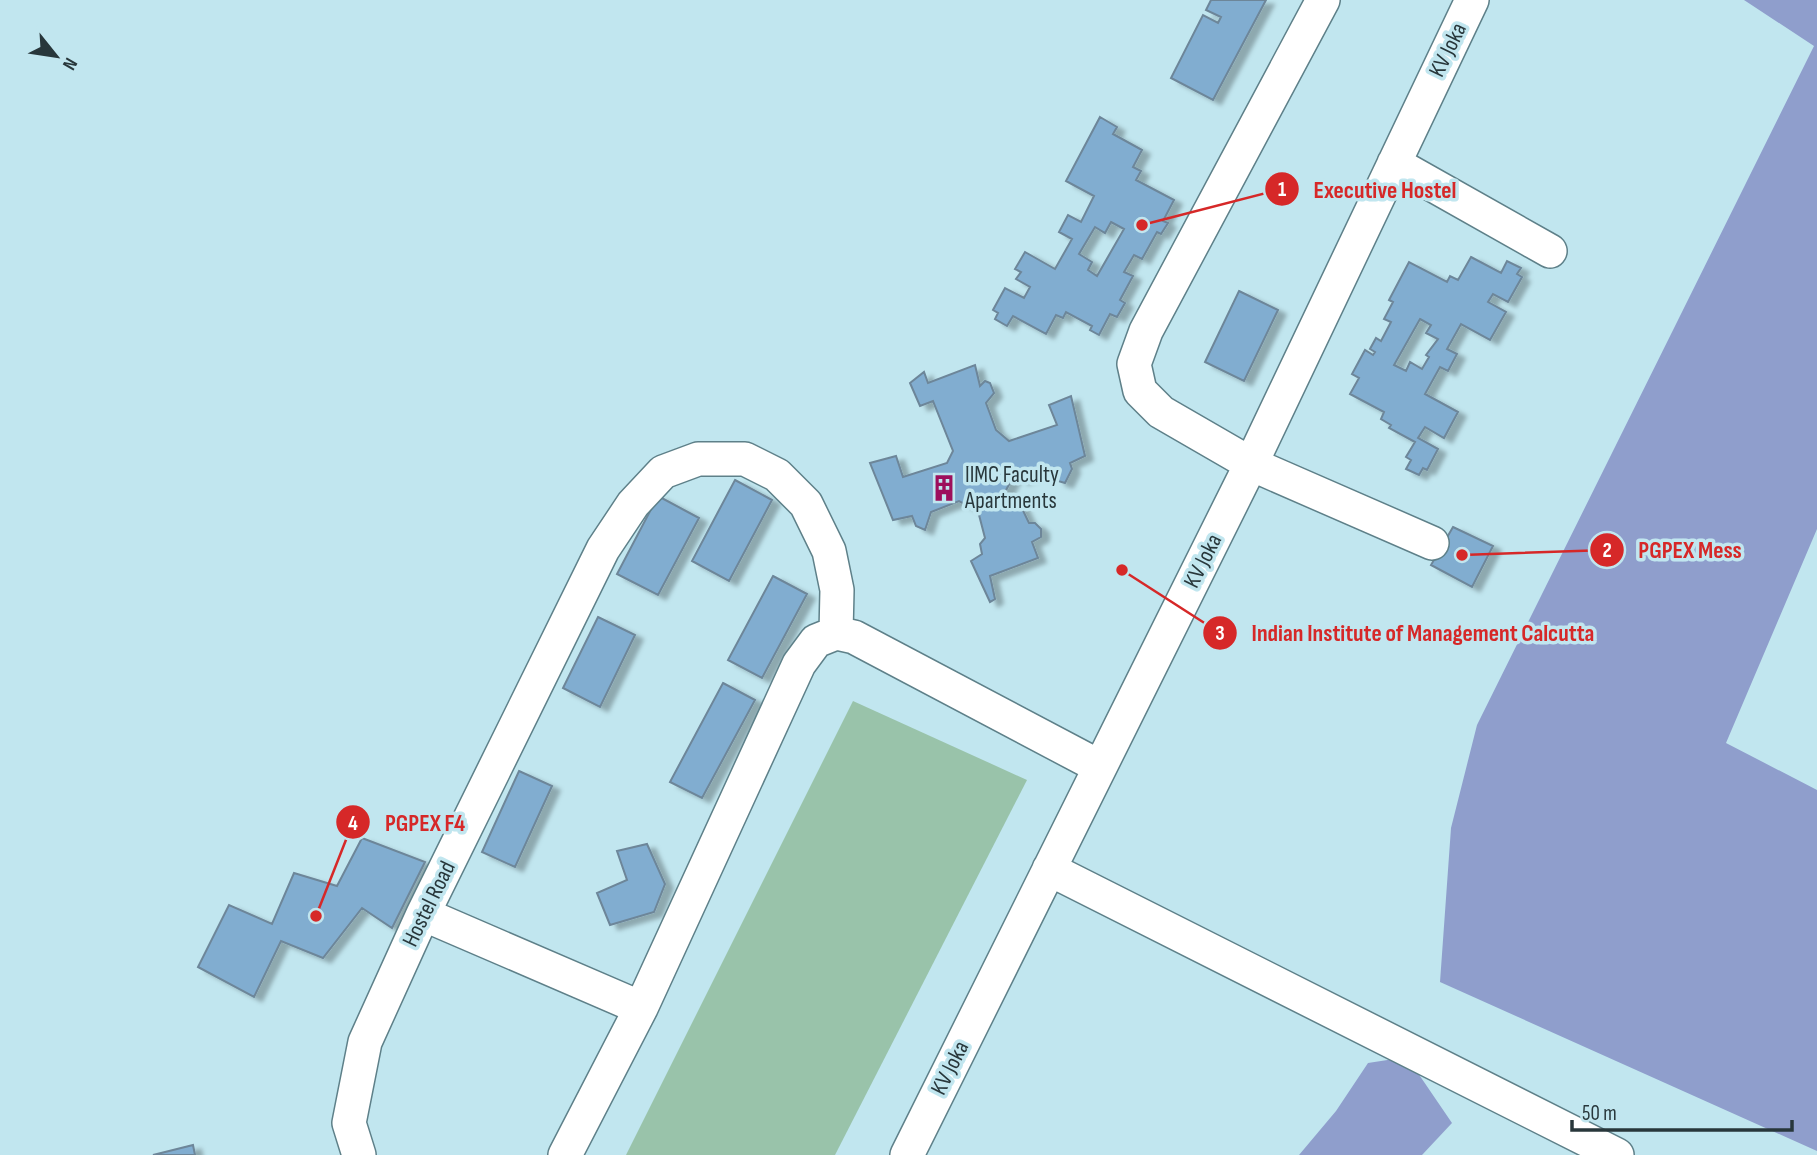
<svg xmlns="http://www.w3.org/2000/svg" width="1817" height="1155" font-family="'Sofia Sans Condensed',sans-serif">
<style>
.green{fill:#99c3aa}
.water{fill:#8f9ecc}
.building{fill:#81add0;stroke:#6d8699;stroke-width:2;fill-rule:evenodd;filter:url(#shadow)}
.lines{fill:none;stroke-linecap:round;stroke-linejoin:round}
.minor-casing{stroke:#5e8089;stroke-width:36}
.minor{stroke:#fff;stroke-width:33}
.labels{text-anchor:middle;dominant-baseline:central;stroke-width:7;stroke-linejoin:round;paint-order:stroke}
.street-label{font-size:23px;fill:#28373b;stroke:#c1e6ef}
.poi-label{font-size:23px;fill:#28373b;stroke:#c1e6ef;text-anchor:start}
.leader{fill:none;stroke:#d62828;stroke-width:2.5}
.callout-dot{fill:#d62828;stroke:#c1e6ef;stroke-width:2.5}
.mark-label{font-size:21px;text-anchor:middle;font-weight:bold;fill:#fff}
.callout-label{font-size:24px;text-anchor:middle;font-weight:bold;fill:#d62828;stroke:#c1e6ef;stroke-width:7;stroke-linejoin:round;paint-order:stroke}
</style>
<defs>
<filter id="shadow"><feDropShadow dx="8" dy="4.5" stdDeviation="2" flood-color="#0004"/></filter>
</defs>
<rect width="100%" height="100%" fill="#c1e6ef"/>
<!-- green -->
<path class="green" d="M853,701l174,79 -192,375h-209z"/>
<!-- water -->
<path class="water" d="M1744,0h73v529l-91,214 91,47v361l-377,-169 11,-154 26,-103 337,-679z
M1407,1057l45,66 -30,32h-123l37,-44 32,-48z"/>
<!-- building -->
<path class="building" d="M1211,0h55l-53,100 -42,-22 32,-63 15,8 3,-6 -15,-7z
M1100,117l17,10 -4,7 29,16 -9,17 8,4 -5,9 38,20 -11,21 5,2 -7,11 -4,-2 -15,27 -8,-4 -10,17 9,4 -13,24 5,3 -8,14 -7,-3 -11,21 -9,-5 2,-4 -26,-14 -3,6 -7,-3 -10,19 -33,-18 -6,10 -12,-7 3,-6 -5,-3 12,-22 19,10 6,-11 -14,-8 5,-7 -6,-3 10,-17 30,17 17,-30 -13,-7 9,-17 13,7 13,-26 -28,-15zM1111,222l13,7 -27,47 -9,-6 4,-8 -13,-8 16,-27 10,6z
M1471,257l30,16 6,-12 14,7 -4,6 5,3 -14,25 -15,-8 -5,8 18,10 -16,28 -29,-16 -14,25 10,5 -9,17 -8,-4 -15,27 33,18 -14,26 -19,-11 -7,11 20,11 -11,21 -4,-2 -4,7 -13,-6 5,-9 -5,-3 9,-15 -26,-14 2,-3 -10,-6 3,-7 -34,-18 9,-16 -7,-4 13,-24 8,5 2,-3 -5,-3 6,-11 5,3 10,-19 -7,-3 9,-17 -4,-2 20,-38 38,20 3,-6 8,4zM1420,319l11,6 -5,8 12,6 -12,16 3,2 -7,12 -12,-7 -4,9 -12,-6z
M1239,291l39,19 -34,71 -39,-19z
M975,365l5,21 5,-5 5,2 4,10 -8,10 10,27 13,11 48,-16 -8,-20 22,-9 14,60 -15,7 2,6 -7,14 -7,-2 -5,-13 -33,12 -3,-11 -14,27 12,-2 14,29h6l6,6v8l-9,5 6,16 -48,18 5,23 -5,3 -19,-41 11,-7 -2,-10 5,-6 -7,-27 -19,-10 -28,11 -6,18 -9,-4 -4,-10 -19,4 -23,-57 26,-7 7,21 44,-14 6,-12 -20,-50 -13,5 -10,-23 14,-11 4,11z
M735,480l37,20 -43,81 -37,-20z
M658,496l41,22 -41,77 -41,-21z
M1453,527l40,19 -21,41 -41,-22z
M773,576l34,18 -45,84 -34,-18z
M598,617l37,18 -35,72 -37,-19z
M723,683l32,17 -53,98 -32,-16z
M519,771l33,15 -37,81 -33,-15z
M362,838l63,24 -33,66 -30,-20 -39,50 -42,-17 -27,56 -56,-30 31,-62 43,19 22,-51 43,13z
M647,844l18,40 -11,28 -44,13 -13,-32 30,-13 -10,-29z
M193,1145l2,10h-42z"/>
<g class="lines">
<defs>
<path id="minor" d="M1323,0l-177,331 -12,33 6,27 21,21 90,52 181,79
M1394,163l156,88
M836,633l18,4 246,130
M1049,869l568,286
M423,914l218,94
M359,1155l-10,-32 16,-81 58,-128 180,-365 30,-45 30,-32 35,-13h47l32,16 29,29 23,47 8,39 -1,43
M565,1155l76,-147 158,-344 17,-23 20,-8
M907,1155l344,-691 221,-464"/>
</defs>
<!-- minor casing -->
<use href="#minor" class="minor-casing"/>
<!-- minor -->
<use href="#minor" class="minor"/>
</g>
<!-- icons -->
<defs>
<symbol id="building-bare" viewBox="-9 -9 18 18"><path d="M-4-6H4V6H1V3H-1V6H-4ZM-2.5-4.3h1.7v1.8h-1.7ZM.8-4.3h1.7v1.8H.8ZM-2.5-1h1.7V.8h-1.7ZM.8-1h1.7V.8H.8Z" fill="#9d0f5c" stroke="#c1e6ef" stroke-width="2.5" paint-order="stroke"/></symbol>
</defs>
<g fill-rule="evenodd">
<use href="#building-bare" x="925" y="469" width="38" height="38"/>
</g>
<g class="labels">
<!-- street labels -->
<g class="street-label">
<text transform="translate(1448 50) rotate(-64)">KV Joka</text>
<text transform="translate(1203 561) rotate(-63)">KV Joka</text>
<text transform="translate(429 904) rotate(-64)">Hostel Road</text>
<text transform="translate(950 1068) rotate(-63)">KV Joka</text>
</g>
<!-- poi labels -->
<g class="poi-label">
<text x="965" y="475">IIMC Faculty<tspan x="965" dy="26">Apartments</tspan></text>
</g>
</g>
<!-- callouts -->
<path class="leader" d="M1142 225L1282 189M1462 555L1607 550M1122 570L1220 633M316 916L353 822"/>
<g class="callout-dot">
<circle cx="1142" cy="225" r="7"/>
<circle cx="1462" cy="555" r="7"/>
<circle cx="1122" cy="570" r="7"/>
<circle cx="316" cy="916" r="7"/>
<circle cx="1282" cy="189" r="18"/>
<circle cx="1607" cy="550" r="18"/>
<circle cx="1220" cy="633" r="18"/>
<circle cx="353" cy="822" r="18"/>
</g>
<g class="mark-label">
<text x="1282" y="196">1</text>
<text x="1607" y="557">2</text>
<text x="1220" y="640">3</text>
<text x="353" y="830">4</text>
</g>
<g class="callout-label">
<text x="1385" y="198">Executive Hostel</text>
<text x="1690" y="558">PGPEX Mess</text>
<text x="1423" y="641">Indian Institute of Management Calcutta</text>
<text x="425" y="831">PGPEX F4</text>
</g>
<!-- north arrow -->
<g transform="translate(56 56) rotate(120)" stroke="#c1e6ef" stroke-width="5" paint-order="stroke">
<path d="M0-5L12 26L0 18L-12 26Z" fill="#28373b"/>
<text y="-10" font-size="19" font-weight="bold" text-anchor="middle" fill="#28373b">N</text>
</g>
<!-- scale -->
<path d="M1572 1120v10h220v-10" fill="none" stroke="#28373b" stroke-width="3.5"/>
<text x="1582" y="1120" font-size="21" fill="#28373b" stroke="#c1e6ef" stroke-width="5" paint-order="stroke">50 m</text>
</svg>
